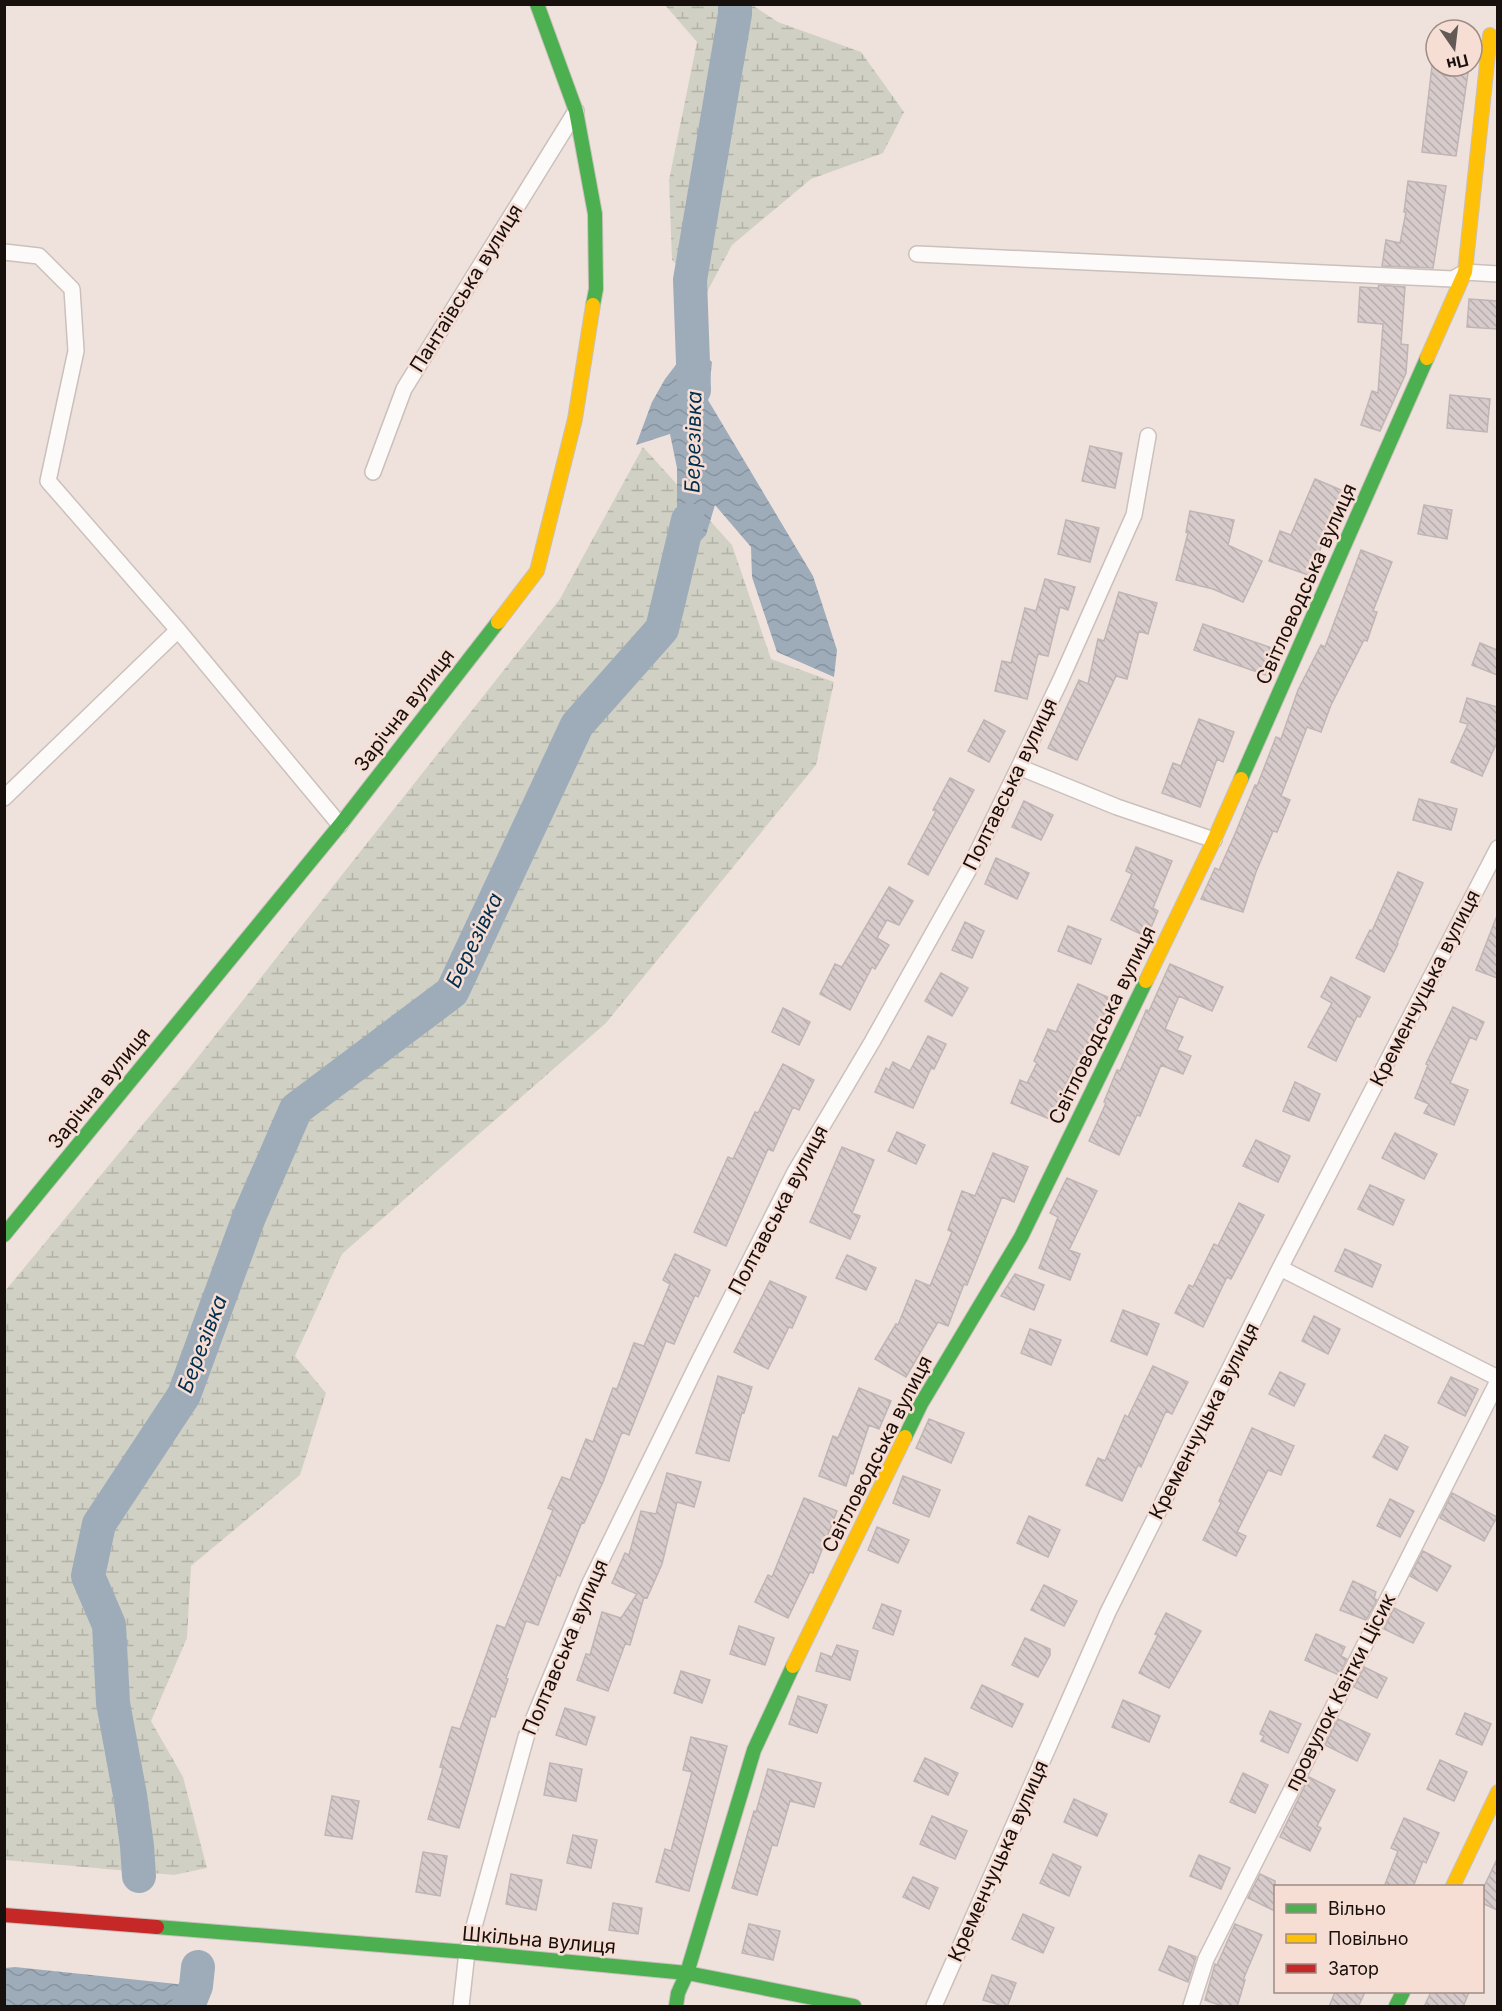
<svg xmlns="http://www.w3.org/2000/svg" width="1502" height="2011" font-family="Inter,sans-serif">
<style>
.wetland{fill:url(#wetland-marsh)}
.water{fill:url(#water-waves)}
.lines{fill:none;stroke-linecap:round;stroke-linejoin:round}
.river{stroke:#9eacba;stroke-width:34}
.building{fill:url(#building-back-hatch);stroke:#c0b5b5;stroke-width:1.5}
.street-casing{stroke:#cbc0bc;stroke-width:18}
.fast-casing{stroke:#cbc0bc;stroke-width:16}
.slow-casing{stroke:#cbc0bc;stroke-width:16}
.jam-casing{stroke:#cbc0bc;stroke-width:16}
.street{stroke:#fdfbfa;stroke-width:15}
.fast{stroke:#4caf50;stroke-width:14}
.slow{stroke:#ffc107;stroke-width:14}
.jam{stroke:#c62828;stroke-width:14}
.labels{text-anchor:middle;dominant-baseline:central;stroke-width:5;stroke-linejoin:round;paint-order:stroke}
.street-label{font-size:20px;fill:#18100d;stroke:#f7ded5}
.water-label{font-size:21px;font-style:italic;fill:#002f4e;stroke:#f7ded5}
</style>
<defs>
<pattern id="wetland-marsh" width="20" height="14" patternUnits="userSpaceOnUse" patternTransform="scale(1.5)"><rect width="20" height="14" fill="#d0d1c4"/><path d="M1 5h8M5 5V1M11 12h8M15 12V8" fill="none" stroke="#b2b2a7"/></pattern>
<pattern id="water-waves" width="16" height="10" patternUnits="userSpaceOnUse" patternTransform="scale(1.5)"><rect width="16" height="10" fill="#9eacba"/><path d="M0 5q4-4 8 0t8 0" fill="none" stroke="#87939f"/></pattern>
<pattern id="building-back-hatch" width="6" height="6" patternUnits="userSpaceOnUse" patternTransform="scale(1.5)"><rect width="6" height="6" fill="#d7cbcb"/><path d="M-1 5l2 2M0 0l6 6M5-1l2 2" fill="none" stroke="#b8adad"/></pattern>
</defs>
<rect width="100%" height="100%" fill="#efe2dd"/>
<!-- wetland -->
<path class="wetland" d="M665,5h89l1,2 23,15 83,30 43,60 -21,41 -72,26 -79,66 -25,47 -35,-32 -3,-80 28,-138z
M643,447l89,98 39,114 63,23 -18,83 -210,258 -264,231 -47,102 31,37 -26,82 -109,91 -4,72 -36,83 32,56 24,91 -33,7 -169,-15v-569l182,-220 373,-472z"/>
<!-- water -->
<path class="water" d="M692,344l20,18 -4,38 105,176 24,74 -3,27 -57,-25 -25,-75 -1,-30 -36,-42 -9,30 -29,29v-96l-7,-34 -34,11 16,-43 13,-23z
M15,1967l181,19 5,20h-196v-38z"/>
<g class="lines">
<!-- river -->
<path class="river" d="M694,390l-4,-110 45,-266v-10
M139,1876l-2,-30 -7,-51 -17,-92 -4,-78 -21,-49 11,-52 85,-129 65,-178 47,-108 156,-117 125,-267 85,-96 26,-109
M188,2006l8,-20 2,-19"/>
</g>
<!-- building -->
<path class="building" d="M1432,66h37l-13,90 -34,-4z
M1408,181l38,5 -13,82 -51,-2 4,-26 14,3 6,-31h-2z
M1379,285l26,2 -4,57 7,1 -2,28 -26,58 -19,-6 11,-34 6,2 5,-69 -25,-2 2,-35 18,1z
M1469,299l28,2v28l-30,-2z
M1450,395l40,4 -3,33 -40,-4z
M1090,446l32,7 -7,35 -33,-7z
M1315,479l33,14 -15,35 -5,-1 -17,49 -42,-15 11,-30 11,4z
M1424,505l28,5 -5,29 -29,-5z
M1190,511l44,9 -6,25 34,16 -19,41 -30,-13 -37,-9 12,-47 -2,-1z
M1066,520l33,8 -9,34 -32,-8z
M1361,550l31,12 -19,49 4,1 -10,29 -3,-1 -33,65 -10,27 -14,-5 -26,69 9,4 -13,32 -4,-1 -17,41 -13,40 -42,-13 14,-31 4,2 16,-36 20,-49 2,1 19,-49 5,2 17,-49 23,-45 4,2z
M1045,579l30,8 -7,23 -8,-3 -12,49 -10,-2 -11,45 -32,-8 7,-30 9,2 14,-55 11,3z
M1119,592l38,11 -9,31 -9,-3 -12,48 -11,-3 -39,84 -29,-12 31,-68 9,4 10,-45 6,2z
M1203,624l72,25 -9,26 -72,-25z
M1480,643l17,7v25l-25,-10z
M1467,698l30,9v35l-15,34 -31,-14 17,-38 -8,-2z
M1199,719l35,13 -11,30 -6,-3 -17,48 -38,-14 11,-30 8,3z
M984,720l21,11 -16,31 -21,-11z
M950,778l24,12 -46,85 -20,-11 28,-53 -3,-1z
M1419,799l38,10 -6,21 -38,-10z
M1024,801l29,14 -12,25 -29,-13z
M1136,847l36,14 -19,47 5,3 -11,26 -36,-17 21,-46 -6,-3z
M996,858l33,15 -12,26 -32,-15z
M1398,872l25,11 -26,60 1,1 -14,28 -28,-14 14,-28 2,1z
M889,887l24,14 -14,24 -12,-5 -10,18 12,7 -14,24 -3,-2 -22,43 -30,-16 15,-30 7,3z
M1496,918h1v60l-21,-8z
M965,922l19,9 -12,27 -20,-8z
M1068,926l33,13 -10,25 -33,-13z
M1170,964l53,23 -11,24 -33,-15 -14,33 18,8 -6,13 14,6 -8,18 -22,-9 -21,51 -3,-1 -18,40 -30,-14 17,-38 -2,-1 13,-32 3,1 25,-58 1,-3 3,1z
M941,973l27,15 -16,28 -27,-15z
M1331,977l39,20 -10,20 -3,-1 -21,45 -28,-14 24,-44 -11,-6z
M1078,984l36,16 -11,26 -6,-3 -20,46 -4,-1 -21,52 -41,-17 9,-23 7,3 10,-20 -3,-2 14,-32 8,3z
M1453,1007l31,15 -8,18 -6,-3 -20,46 18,7 -14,35 -30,-12 5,-9 -14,-6 13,-33 -2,-1z
M783,1008l27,14 -11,23 -27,-13z
M928,1036l18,8 -12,25 -3,-1 -18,40 -38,-16 11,-24 3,2 4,-8 17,9z
M783,1064l31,16 -15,30 -6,-3 -20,44 -5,-2 -42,97 -32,-14 34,-75 5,2 22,-47 3,1z
M1295,1082l25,12 -11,27 -26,-10z
M897,1132l28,13 -9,19 -28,-13z
M1395,1133l42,21 -13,25 -42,-21z
M1256,1140l34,16 -12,26 -35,-16z
M842,1147l32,13 -22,53 8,3 -10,23 -40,-17z
M993,1153l35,14 -14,35 -12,-5 -35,88 -3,-1 -16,42 -10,-4 -32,55 -31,-18 21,-35 2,1 18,-45 14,6 22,-54 -4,-2 14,-39 13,5z
M1067,1178l30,13 -28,59 11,4 -10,26 -31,-12 19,-51 -8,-4z
M1370,1185l34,15 -11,25 -35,-16z
M1239,1203l25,12 -33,64 -4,-2 -24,50 -28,-14 14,-28 4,2 21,-43 4,2z
M1345,1249l36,16 -9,22 -37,-16z
M675,1254l35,16 -12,27 -3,-2 -21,49 -8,-3 -37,94 -7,-3 -19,50 -19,41 -2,-1 -22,54 -3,-1 -19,50 -12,-4 -20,57 2,1 -13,38 -4,-1 -32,112 -31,-9 15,-51 -3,-1 12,-40 8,2 37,-104 8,3 48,-118 -5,-2 14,-31 8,3 16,-41 7,3 20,-54 4,1 17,-46 10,3 26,-62 -7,-4z
M847,1255l29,13 -10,22 -30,-12z
M1015,1274l29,11 -10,25 -33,-14z
M770,1281l36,16 -14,31 -3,-1 -21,42 -34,-17z
M1123,1310l36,14 -12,31 -36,-14z
M1314,1316l26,13 -12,25 -26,-13z
M1030,1329l31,11 -10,25 -30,-12z
M1153,1366l35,16 -16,32 -6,-3 -25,56 -3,-2 -16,36 -36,-16 12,-27 7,3 20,-46 3,2z
M1280,1372l25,12 -11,22 -25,-12z
M718,1376l34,11 -8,26 -2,-1 -13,49 -33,-8z
M1451,1377l27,12 -13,27 -27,-13z
M859,1388l32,13 -12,28 -10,-4 -16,49 -3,-1 -4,13 -27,-10 14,-40 5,2z
M929,1419l35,14 -13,30 -35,-15z
M1252,1428l42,18 -13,29 -13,-5 -31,62 9,4 -10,20 -33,-16 18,-37 -2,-2z
M1385,1435l23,12 -11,23 -24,-13z
M667,1473l34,9 -7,25 -17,-5 -15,62 -15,34 -3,-1 -14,48 -5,-1 -17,47 -31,-11 9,-26 4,1 12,-43 19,6 16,-24 -25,-11 13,-30 4,2 12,-44 15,3z
M903,1476l37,14 -11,27 -36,-14z
M1452,1493l45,24 -13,24 -44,-23z
M804,1498l33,13 -24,62 -3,-1 -22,46 -33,-16 13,-27 4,2z
M1390,1499l24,12 -14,26 -23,-11z
M1029,1516l31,14 -12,27 -31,-14z
M877,1527l32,13 -11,23 -30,-13z
M1423,1551l28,15 -14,25 -27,-15z
M1353,1581l23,11 -2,6 3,2 -11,20 -26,-10z
M1044,1585l33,16 -13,25 -33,-16z
M882,1604l19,7 -8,24 -20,-7z
M1394,1608l30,15 -11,20 -29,-14z
M1166,1613l35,18 -32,57 -30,-15 19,-38 -3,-1z
M739,1626l35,12 -9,27 -35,-11z
M1316,1634l29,13 -4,9 6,3 -8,16 -34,-15z
M1025,1638l25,11v6l-12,22 -26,-12z
M837,1645l21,6 -8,29 -34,-9 5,-18 11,4z
M1364,1667l23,11 -10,20 -23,-11z
M681,1671l29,9 -8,23 -28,-10z
M982,1685l41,19 -11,23 -41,-19z
M798,1696l29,9 -10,28 -28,-9z
M1123,1700l37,16 -11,26 -37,-15z
M565,1708l30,9 -9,28 -30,-10z
M1270,1711l31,13 -13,29 -27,-12 3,-5 -4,-2z
M1465,1713l26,11 -9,21 -26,-11z
M1338,1719l32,15 -13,27 -32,-16z
M691,1737l36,9 -38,145 -33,-9 9,-33 6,2 21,-79 -9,-2z
M925,1758l33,15 -10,22 -34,-14z
M1440,1760l27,12 -13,29 -27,-12z
M550,1763l32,6 -6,32 -32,-6z
M768,1769l53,14 -7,24 -24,-6 -13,45 -5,-1 -15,50 -25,-7 22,-77 2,1z
M1243,1773l25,12 -13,28 -25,-11z
M1309,1777l26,13 -18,36 4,2 -11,23 -30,-14z
M332,1796l27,5 -7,38 -27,-4z
M1074,1799l33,15 -10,22 -33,-14z
M932,1816l35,15 -12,28 -35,-15z
M1404,1818l35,15 -13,30 -3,-2 -10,26h-29l14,-36 -7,-3z
M573,1835l24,5 -6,28 -24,-5z
M423,1852l24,4 -7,40 -24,-4z
M1053,1854l28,13 -12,29 -29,-13z
M1199,1855l31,13 -9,21 -31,-13z
M1497,1859v51l-15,-7v-12z
M511,1874l31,6 -6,30 -30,-6z
M1260,1874l15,7v30l-27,-13z
M913,1877l25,11 -9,21 -26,-12z
M613,1903l29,5 -4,26 -29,-4z
M1023,1914l31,14 -11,25 -31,-14z
M749,1924l31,7 -7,29 -31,-7z
M1235,1924l27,11 -19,45h2l-8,27h-12l-20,-7 10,-36 2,1z
M1169,1946l27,11 -8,25 -29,-12z
M992,1975l24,8 -9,24 -24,-7z
M1335,1992h30l-7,15h-29z
M1431,1992h38l-6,15h-39z"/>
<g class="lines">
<defs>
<path id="street" d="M4,252l35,4 33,33 4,62 -28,130 130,149 162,195
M917,254l536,25 12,-7 33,2
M373,472l31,-83 172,-278
M1019,767l98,40 97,33
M4,798l174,-168
M1280,1268l218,110
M461,2006l6,-54 59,-215 63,-152 109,-222 97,-191 77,-130 97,-173 50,-102 42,-88 73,-164 14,-79
M934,2006l174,-394 172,-344 218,-420
M1191,2006l15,-47 292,-578"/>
<path id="fast" d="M537,4l39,107 19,103 1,75 -3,16
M1241,779l186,-421
M4,1235l336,-410 158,-203
M905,1437l16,-33 100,-167 125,-256
M157,1927l310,25 220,21 167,33
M676,2006l2,-13 9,-20 67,-223 39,-84
M1396,2006l7,-14"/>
<path id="slow" d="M1427,358l38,-86 25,-237
M498,622l39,-51 38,-152 18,-114
M1146,981l68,-141 27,-61
M793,1666l112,-229
M1453,1886l45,-94"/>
<path id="jam" d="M4,1915l153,12"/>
</defs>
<!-- street casing -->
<use href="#street" class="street-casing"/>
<!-- fast casing -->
<use href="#fast" class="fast-casing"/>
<!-- slow casing -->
<use href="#slow" class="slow-casing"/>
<!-- jam casing -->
<use href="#jam" class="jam-casing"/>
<!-- street -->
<use href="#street" class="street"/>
<!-- fast -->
<use href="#fast" class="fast"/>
<!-- slow -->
<use href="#slow" class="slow"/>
<!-- jam -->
<use href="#jam" class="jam"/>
</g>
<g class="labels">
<!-- street labels -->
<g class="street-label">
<text transform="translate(466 288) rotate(-58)">Пантаївська вулиця</text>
<text transform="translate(1306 584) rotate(-66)">Світловодська вулиця</text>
<text transform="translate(404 710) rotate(-52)">Зарічна вулиця</text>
<text transform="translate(1010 784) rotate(-64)">Полтавська вулиця</text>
<text transform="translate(1425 988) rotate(-63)">Кременчуцька вулиця</text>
<text transform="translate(1102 1025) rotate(-64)">Світловодська вулиця</text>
<text transform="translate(99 1088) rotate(-51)">Зарічна вулиця</text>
<text transform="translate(778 1210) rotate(-62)">Полтавська вулиця</text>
<text transform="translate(1204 1421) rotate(-63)">Кременчуцька вулиця</text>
<text transform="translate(877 1454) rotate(-63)">Світловодська вулиця</text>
<text transform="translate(565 1647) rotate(-67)">Полтавська вулиця</text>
<text transform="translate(1340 1692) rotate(-63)">провулок Квітки Цісик</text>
<text transform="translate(998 1861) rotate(-66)">Кременчуцька вулиця</text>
<text transform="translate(539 1940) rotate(5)">Шкільна вулиця</text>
</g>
<!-- water labels -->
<g class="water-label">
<text transform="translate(693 442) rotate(-89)">Березівка</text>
<text transform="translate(474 940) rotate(-64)">Березівка</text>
<text transform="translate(202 1344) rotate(-69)">Березівка</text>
</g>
</g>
<!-- border -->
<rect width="1502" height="2011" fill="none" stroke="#18100d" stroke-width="12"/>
<!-- legend -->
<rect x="1274" y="1885" width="210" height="108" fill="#f7ded5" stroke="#9e8c85" stroke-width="1.5"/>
<rect x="1286" y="1904" width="30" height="9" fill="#4caf50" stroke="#9e8c85" stroke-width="1.5"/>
<text x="1328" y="1915" font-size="18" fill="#18100d">Вільно</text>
<rect x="1286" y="1934" width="30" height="9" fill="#ffc107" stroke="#9e8c85" stroke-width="1.5"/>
<text x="1328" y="1945" font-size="18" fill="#18100d">Повільно</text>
<rect x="1286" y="1964" width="30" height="9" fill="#c62828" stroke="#9e8c85" stroke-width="1.5"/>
<text x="1328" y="1975" font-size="18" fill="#18100d">Затор</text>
<!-- north arrow -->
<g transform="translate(1454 48) rotate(166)"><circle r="28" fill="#f7ded5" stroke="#9e8c85" stroke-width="1.5"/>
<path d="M0-4.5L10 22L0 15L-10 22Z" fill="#635a56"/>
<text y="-9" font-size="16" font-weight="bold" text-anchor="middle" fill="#18100d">Пн</text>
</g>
</svg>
